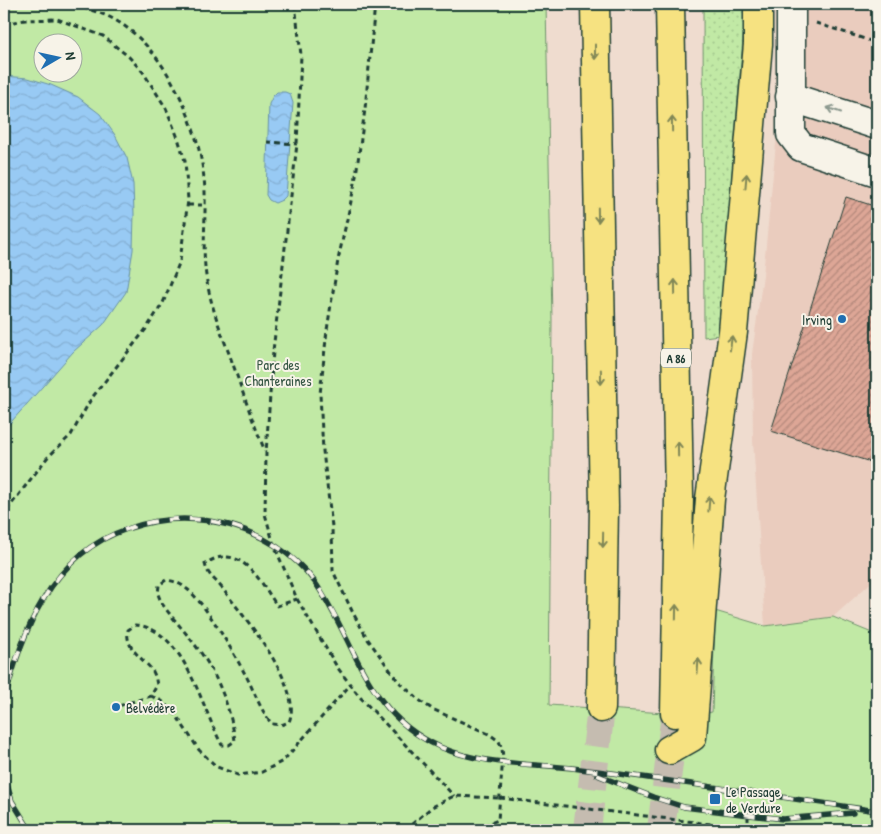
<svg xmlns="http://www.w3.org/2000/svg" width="881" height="834" font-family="'Patrick Hand',sans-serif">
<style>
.built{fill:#eaccbe}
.grass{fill:url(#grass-dots);stroke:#70936c}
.green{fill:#c1e9a5;stroke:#70936c;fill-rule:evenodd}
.water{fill:url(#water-waves);stroke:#6892a7}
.building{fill:url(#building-hatch);stroke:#1f3d34}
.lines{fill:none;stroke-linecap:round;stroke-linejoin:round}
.highway-tunnel{stroke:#c5bcb0;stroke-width:28;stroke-dasharray:28 14;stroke-linecap:butt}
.minor-casing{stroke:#1f3d34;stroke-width:31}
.highway-casing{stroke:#1f3d34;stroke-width:31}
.path{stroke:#1f3d34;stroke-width:3;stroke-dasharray:5 4;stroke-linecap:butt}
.minor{stroke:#f7f3e8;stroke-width:28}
.highway{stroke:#f6e281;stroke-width:28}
.rail-casing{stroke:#1f3d34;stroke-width:5.5}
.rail{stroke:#f7f3e8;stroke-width:4;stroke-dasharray:11;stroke-linecap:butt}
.path-bridge{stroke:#1f3d34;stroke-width:3;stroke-dasharray:5 4;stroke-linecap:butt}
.oneway{stroke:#808757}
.oneway2{stroke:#8b988e}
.poi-dot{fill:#1f6fb2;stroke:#f7f3e8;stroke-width:2}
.labels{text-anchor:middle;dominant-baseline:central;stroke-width:4;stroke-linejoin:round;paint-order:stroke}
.shield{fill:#f7f3e8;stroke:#60746a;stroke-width:1}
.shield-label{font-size:12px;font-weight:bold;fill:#1f3d34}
.poi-label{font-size:14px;fill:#1f3d34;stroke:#f7f3e8;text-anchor:start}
.park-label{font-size:14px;fill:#375745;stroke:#f7f3e8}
</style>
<defs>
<pattern id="grass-dots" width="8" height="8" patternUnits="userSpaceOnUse" patternTransform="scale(1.25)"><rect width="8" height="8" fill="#c1e9a5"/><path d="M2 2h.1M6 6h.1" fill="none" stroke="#a5c98f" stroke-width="1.8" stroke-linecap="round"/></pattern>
<pattern id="water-waves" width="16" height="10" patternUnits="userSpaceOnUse" patternTransform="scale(1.25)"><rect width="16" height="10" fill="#98caf4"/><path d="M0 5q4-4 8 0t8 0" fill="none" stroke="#83aed2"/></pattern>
<pattern id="building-hatch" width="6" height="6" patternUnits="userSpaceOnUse" patternTransform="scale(1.25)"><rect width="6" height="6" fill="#dda696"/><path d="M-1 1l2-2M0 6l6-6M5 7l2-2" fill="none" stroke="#b3887b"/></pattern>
</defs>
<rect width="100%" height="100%" fill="#efdccf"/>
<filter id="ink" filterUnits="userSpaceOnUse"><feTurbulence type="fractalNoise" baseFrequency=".02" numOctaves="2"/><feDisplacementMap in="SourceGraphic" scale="10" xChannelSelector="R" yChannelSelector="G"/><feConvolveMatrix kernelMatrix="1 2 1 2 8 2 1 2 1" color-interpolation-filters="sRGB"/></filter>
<g filter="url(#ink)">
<!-- built -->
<path class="built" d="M781,4h96v573l-44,40 -68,9 -12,-186 -1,-86 11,-79 18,-182z"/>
<!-- grass -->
<path class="grass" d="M703,4h41v21l-25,310 -15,2z"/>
<!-- green -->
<path class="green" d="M4,4h542l6,316 -3,385 144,10 19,-3 3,-101 50,15 68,-9 44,18v195h-873zM42,42h30v30h-30z"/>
<!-- water -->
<path class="water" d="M4,76l24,2 23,7 27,12 22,17 15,21 12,23 6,26 1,30 -1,36 -7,42 -23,33 -30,27 -69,78z
M277,92h8l5,2 3,9 -7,93 -4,4 -7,3 -6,-3 -3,-5 3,-91 4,-8z"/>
<!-- building -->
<path class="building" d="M846,197l31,10v257l-106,-33z"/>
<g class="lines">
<!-- highway-tunnel -->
<path class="highway-tunnel" d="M587,830l14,-122
M661,830l14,-117"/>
<defs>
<path id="minor" d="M791,4v130l10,13 76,25
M790,97l87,28"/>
<path id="highway" d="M595,4l9,502 -3,202
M670,4l9,493 -4,216
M669,750l23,-13 18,-238 23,-167 25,-288v-40"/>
</defs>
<!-- minor casing -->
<use href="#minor" class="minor-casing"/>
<!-- highway casing -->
<use href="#highway" class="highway-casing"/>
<!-- path -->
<path class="path" d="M56,4c20,2 42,6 59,16 53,30 88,112 90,172 1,32 -4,63 3,95 6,30 18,57 28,86 9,26 18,52 29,78
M295,4l6,51 -4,89 -24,207 -7,102 -1,61 9,31 23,54 40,68 22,29 95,100
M375,4l-10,105 -10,74 -17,77 -11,70 -7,64 3,57 9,76 1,44 20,42 14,25 31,43 21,19 13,9 57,25 10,7 3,8 1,8 -5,63 -26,10
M4,7l22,-3
M816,23l61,20
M4,24l21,-4 32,-1 46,17 26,21 14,15 23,36 12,30 7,23 3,39 -8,61 -17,42 -17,26 -55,70 -20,36 -24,23 -40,52 -3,10
M267,142l30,2
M188,205h16
M151,696l11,5 14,14 23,35 18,17 21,8 24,-3 21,-11 67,-76
M112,708l39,-12 6,-11c-1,-5 -2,-11 -5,-15 -10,-13 -27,-21 -24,-40l7,-5c50,3 67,85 87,120h7l6,-4c-4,-33 -19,-70 -40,-96 -11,-15 -24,-28 -34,-43l-3,-8 1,-9 7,-5c8,1 14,3 21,9 19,15 46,63 58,85 9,16 15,36 27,50l9,1 8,-3c15,-36 -46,-106 -67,-134 -7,-9 -14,-12 -17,-24 35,-24 56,18 72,42l20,-7
M726,826l17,4
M405,830l27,-23 22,-11 46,2
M748,830v-18
M874,830l3,-2"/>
<!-- minor -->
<use href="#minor" class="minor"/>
<!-- highway -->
<use href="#highway" class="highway"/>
<defs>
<path id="rail" d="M4,703c17,-70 47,-149 123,-174 33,-12 68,-13 102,-4 33,9 65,29 85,56 43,61 50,132 126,166 44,19 94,16 140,22 99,12 198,28 297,42
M4,775l8,26 18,29
M597,775l56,22 31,10 99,12 70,-6"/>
</defs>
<!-- rail casing -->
<use href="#rail" class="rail-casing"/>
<!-- rail -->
<use href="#rail" class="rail"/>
<!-- path-bridge -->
<path class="path-bridge" d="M500,798l226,28"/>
</g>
<!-- one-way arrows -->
<defs><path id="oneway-shaft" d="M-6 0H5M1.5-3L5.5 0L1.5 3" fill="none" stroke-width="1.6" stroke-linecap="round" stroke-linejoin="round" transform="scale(1.25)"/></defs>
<g class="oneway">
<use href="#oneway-shaft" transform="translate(595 52) rotate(90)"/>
<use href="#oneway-shaft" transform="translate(672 124) rotate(-91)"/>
<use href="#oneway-shaft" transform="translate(746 181) rotate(-85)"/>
<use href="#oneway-shaft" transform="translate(598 215) rotate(89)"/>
<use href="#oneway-shaft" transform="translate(675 287) rotate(-91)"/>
<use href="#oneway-shaft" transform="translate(731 343) rotate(-82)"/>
<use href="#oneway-shaft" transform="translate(601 377) rotate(89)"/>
<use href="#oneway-shaft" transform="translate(678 449) rotate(-91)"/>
<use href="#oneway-shaft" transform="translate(709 504) rotate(-85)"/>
<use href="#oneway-shaft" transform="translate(603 540) rotate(91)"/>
<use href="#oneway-shaft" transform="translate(676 612) rotate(-89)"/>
<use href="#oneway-shaft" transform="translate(698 666) rotate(-86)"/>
</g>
<use class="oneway2" href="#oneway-shaft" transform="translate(834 110) rotate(-161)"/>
</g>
<!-- markers -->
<g class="poi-dot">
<circle cx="842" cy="319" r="5"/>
<circle cx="116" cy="707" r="5"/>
<rect x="709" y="793" width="12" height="12" rx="2.5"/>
</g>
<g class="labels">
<!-- shield labels -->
<rect class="shield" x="661" y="348.5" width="30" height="19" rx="4"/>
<g class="shield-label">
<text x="676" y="358">A 86</text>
</g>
<!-- poi labels -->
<g class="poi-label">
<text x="832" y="319" text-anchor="end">Irving</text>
<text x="126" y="707">Belvédère</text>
<text x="726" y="791">Le Passage<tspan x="726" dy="16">de Verdure</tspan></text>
</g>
<!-- park labels -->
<g class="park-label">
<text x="278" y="364">Parc des<tspan x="278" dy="16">Chanteraines</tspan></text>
</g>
</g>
<!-- margin -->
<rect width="881" height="834" fill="none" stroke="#f7f3e8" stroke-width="20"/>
<rect x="10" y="10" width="861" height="814" fill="none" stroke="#1f3d34" stroke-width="2" filter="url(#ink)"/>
<!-- north arrow -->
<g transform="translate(58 58) rotate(81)"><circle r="24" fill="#f7f3e8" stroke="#a1aaa0"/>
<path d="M0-4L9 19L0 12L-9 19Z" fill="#1f6fb2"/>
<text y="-8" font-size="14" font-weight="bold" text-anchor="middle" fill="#1f3d34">N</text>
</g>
</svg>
